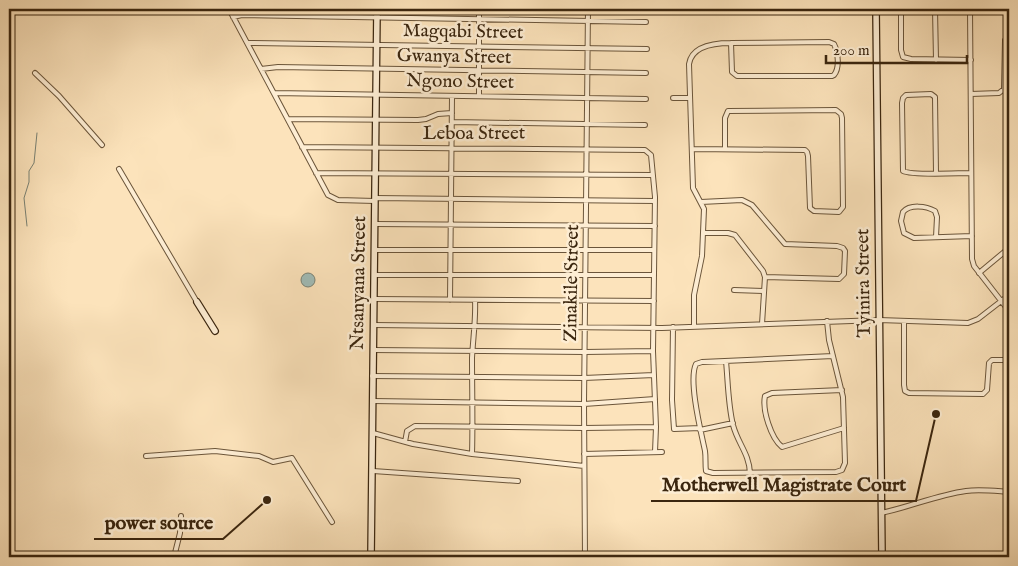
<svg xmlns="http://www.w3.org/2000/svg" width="1018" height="566" font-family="'IM FELL English',serif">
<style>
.water{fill:#a1bdb8;stroke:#788174}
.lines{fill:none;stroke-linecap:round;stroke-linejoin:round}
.stream{stroke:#788174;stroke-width:1}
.street-casing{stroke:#6b553a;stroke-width:6}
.secondary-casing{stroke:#3b260f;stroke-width:8}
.street{stroke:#fdedd3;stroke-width:4}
.secondary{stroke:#fdedd3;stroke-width:5.5}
.labels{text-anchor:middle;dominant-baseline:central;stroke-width:5;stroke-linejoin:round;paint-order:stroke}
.street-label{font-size:19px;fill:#3b260f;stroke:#fdedd3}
.leader{fill:none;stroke:#3b260f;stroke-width:2}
.callout-dot{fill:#3b260f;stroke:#fdedd3;stroke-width:2}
.callout-label{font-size:20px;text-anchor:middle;font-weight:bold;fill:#3b260f;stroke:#fdedd3;stroke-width:5;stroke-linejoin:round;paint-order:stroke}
</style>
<rect width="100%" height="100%" fill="#fce3bb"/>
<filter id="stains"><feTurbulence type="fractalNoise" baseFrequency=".004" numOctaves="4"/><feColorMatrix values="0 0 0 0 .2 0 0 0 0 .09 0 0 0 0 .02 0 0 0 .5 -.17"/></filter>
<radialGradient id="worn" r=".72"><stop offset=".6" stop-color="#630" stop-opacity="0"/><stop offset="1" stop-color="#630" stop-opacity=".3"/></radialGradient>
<!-- water -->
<path class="water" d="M301 280a7 7 0 1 1 14 0a7 7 0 1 1-14 0Z"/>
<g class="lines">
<!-- stream -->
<path class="stream" d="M27,226l-3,-28 5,-16v-11l5,-8 3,-30"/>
<defs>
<path id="street" d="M229,9l99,186 10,5 37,1
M479,9v87
M901,9v41l2,7 8,2 60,1
M935,9l1,51
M970,9l2,250 2,7 35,45
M233,17l9,-2 404,7
M248,43l399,6
M261,69l17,-2 368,6
M35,73l24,23 43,49
M274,93l372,6
M971,94l28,-1 5,-4 1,-49 4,-5
M673,98h17
M288,119l130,1 8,-1 12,-5 14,-1
M452,122l193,3
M302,147l343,3 6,5 4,42 -2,154 3,76 -1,25
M692,149l113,1 2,2 1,4 2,52 4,3 25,1 4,-5 -1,-89 -1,-4 -5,-4 -108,1 -3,7v30
M119,169l78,133
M316,173l336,2
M936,173l-1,-76 -4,-3 -25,1 -3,3 -1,5 1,68c9,5 55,2 68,2
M375,198l280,3
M701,202l41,-2 10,5 33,39 52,2 6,2 2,3 -1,23 -5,5 -74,-2
M375,224l280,2
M703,233h25l7,2 28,36 2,6 -3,47
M936,237l1,-20 -2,-6c-9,-5 -25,-7 -32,1l-2,9 3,12 10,5 58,-2
M375,250h279
M979,273l30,-25
M374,275h280
M734,290l29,1
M374,299l280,2
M450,300l2,-204
M827,321l2,19 14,57 2,66 -3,7 -6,2 -123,1 -7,-2c-1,-7 0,-13 -1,-20 -4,-19 -17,-71 -9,-87l6,-2 131,-6
M904,321v64l1,6 4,2 74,1 4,-4 2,-27 3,-3h17
M373,325l289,3 217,-8 89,3 10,-4 31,-24
M673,327l-1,73 2,29 26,-1
M694,327v-32l8,-39 2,-47 -11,-21 -4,-124c3,-19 27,-21 42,-21l98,-1 5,2c4,8 6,24 0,31l-2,1h-95l-5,-4 -1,-29
M373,350l212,2 68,-1
M726,361c2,21 2,43 7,64 5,19 16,28 17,48
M372,376l212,2 70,-3
M842,390l-70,3 -7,3c-3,14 6,42 17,51l62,-19
M373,401l211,3 71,-5
M700,430l33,-7
M373,433l40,11 59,10 112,12
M405,442l2,-11 8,-5 169,2 72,-1
M472,454c1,-32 0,-64 0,-96 1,-20 4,-39 3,-58
M584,454l78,-2
M146,456l69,-5 44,5 14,6 19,-4 40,64
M373,471l145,10
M881,513c29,-6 56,-18 85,-22 14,-2 29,0 43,1
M105,555v2
M174,557l6,-24 1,-17
M585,557l-1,-153 4,-395"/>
<path id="secondary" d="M876,9l6,548
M197,302l18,29
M371,557l6,-548"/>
</defs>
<!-- street casing -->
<use href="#street" class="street-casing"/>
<!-- secondary casing -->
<use href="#secondary" class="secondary-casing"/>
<!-- street -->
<use href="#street" class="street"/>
<!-- secondary -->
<use href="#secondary" class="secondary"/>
</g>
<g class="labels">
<!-- street labels -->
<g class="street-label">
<text transform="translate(463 32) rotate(1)">Magqabi Street</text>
<text transform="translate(454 57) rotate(1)">Gwanya Street</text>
<text transform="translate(460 82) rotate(1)">Ngono Street</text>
<text x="474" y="134">Leboa Street</text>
<text transform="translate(359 283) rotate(-89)">Ntsanyana Street</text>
<text transform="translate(572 283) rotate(-89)">Zinakile Street</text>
<text transform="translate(864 283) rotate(-91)">Tyinira Street</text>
</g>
</g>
<!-- callouts -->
<path class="leader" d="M936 414L916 501H651M267 500L223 539H94"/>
<g class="callout-dot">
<circle cx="936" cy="414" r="5"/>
<circle cx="267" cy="500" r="5"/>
</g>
<g class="callout-label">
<text x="784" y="491">Motherwell Magistrate Court</text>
<text x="159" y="529">power source</text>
</g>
<!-- margin -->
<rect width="1018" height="566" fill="none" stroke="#fce3bb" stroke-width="30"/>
<rect x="10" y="10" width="998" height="546" fill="none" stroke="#3b260f" stroke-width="2.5"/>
<rect x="15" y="15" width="988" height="536" fill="none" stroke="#3b260f"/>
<!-- scale -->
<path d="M826 55v8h141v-8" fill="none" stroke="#3b260f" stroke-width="2.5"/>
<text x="833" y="55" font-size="15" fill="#3b260f" stroke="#fdedd3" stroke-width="4" paint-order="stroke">200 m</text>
<rect width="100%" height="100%" filter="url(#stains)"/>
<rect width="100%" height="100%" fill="url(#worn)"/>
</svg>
